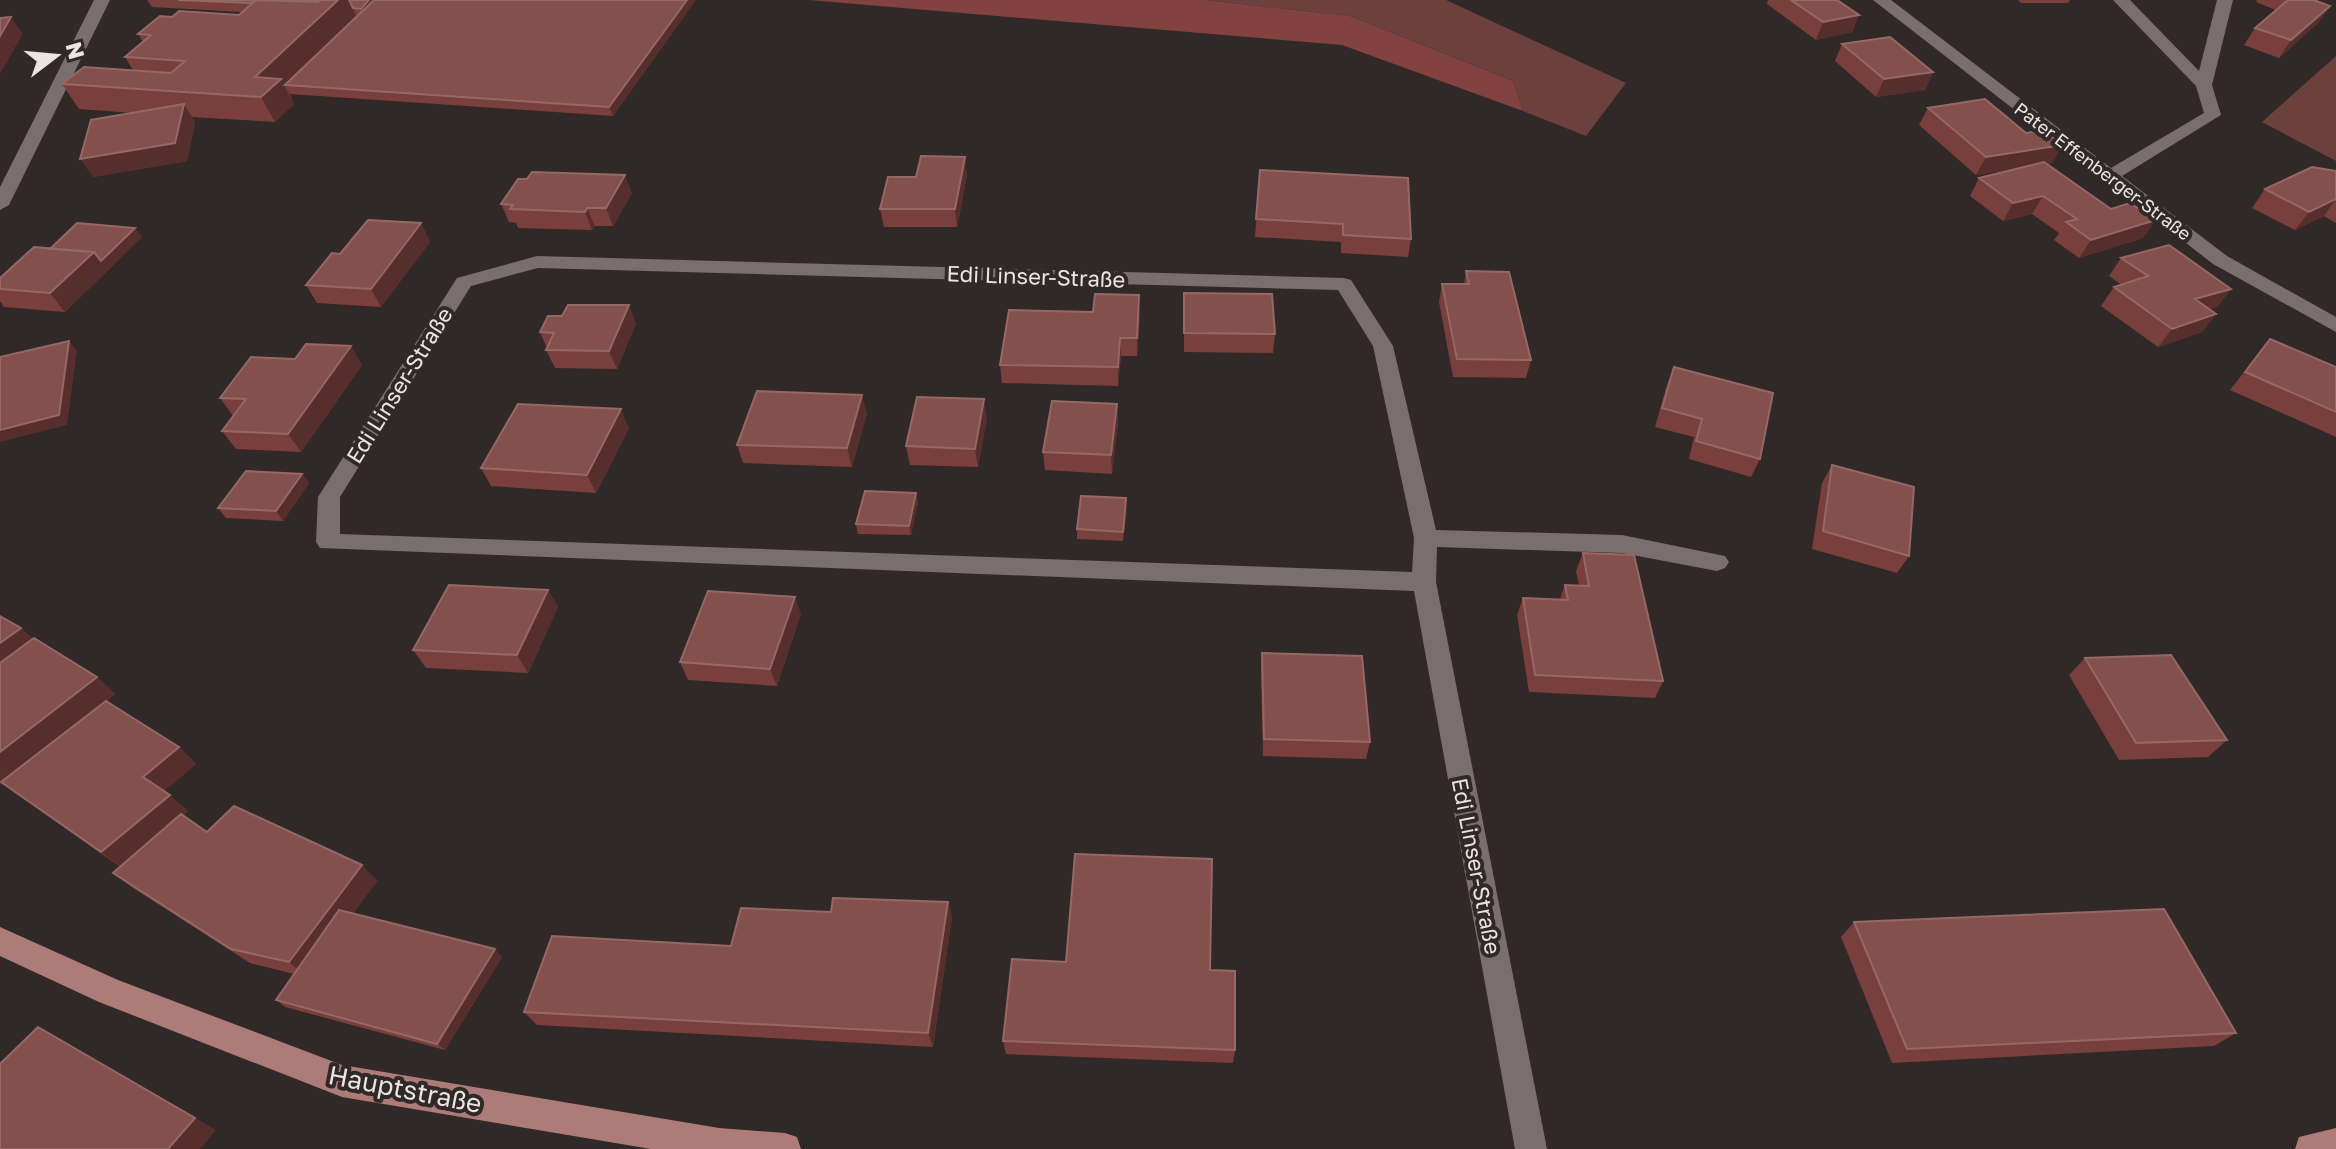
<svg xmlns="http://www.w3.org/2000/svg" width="2336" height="1149" font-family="'Golos Text',sans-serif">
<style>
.green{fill:#6b403d}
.forest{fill:#824340}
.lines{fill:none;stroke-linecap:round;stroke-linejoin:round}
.minor{fill:#786f6e;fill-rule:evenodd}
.major{fill:#ad7c79;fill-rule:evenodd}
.wall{fill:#783f3c}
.shaded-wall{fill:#562e2c}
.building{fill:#84504e;stroke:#946865;stroke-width:2}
.labels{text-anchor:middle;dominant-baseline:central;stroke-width:8;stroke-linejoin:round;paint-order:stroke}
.far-street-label{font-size:18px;fill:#eae5e4;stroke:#312928}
.street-label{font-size:22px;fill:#eae5e4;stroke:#312928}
.near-street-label{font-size:26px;fill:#eae5e4;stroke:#312928}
</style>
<rect width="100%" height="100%" fill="#312928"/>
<!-- green -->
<path class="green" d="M1205,0h241l180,83 -40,53 -63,-25 -10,-30 -163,-65z
M2336,56v105l-74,-39z"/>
<!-- forest -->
<path class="forest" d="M809,0h396l145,16 163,65 10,30 -181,-66z"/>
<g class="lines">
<!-- minor -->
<path class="minor" d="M94,0h16l-101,205 -9,5v-23z
M1873,0h18l220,168 93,-55 -8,-27 -83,-86h17l69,71 18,-71h16l-21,85 9,30 -99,61 105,80 109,61v15l-123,-68z
M537,256l807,22 7,2 42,66 43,184 186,5 103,21 4,6 -4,6 -8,3 -95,-18 -185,-6 -1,35 111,567h-32l-101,-558 -1094,-43 -4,-6 2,-45 139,-219zM538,268l800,22 35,56 41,192 -2,34 -1072,-38v-37l131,-211z"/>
<!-- major -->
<path class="major" d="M0,927l118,53 224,85 377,63 66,5 12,4 4,12h-150l-309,-52 -243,-95 -99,-46z
M2336,1128v21h-41l4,-12z"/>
</g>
<!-- wall -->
<path class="wall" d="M147,0h548v1l-82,115 -323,-22 -4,-8 8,18 -19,18 -84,-5 4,5 -8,39 -94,16 40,-64 -54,-4 -17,-25 71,-14 -8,-13 18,-15 -5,-8 101,-19 3,-3 -90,-5z
M1768,0h69l22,15 -7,17 -36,8 -49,-36z
M2018,0h52l-2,3h-47z
M2257,0h57l16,6 -12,17 -39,35 -35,-13 11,-17 21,-18 -20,-8z
M1842,44l91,28 -8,18 -49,7 -41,-36z
M1928,108l134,37 -10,18 -5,1 96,74 -64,20 -25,-18 5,-7 -27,-19 -29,7 -33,-25 9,-18 41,-10 -44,7 -57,-50z
M1260,170l151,69 -3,18 -67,-4v-11l-86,-5z
M2336,171v52l-12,-7 -29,14 -43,-22 13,-19z
M967,175l-10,52h-73l-4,-18 36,-32z
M632,193l-19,33h-18l-3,4 -74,-2 -2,-5 -7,-1 -8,-18z
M421,223l9,19 -49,65 -64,-4 -11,-18 34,-31z
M142,237l-77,75 -61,-5 -4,-6v-23l50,-29z
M2121,258l110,31 -14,18 -7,2 6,5 -14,18 -44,15 -57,-41 13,-19 8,-2 -13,-9z
M1466,271l65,89 -5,18 -73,-1 -14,-75 3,-18h22z
M1184,293l91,41 -2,19 -89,-1z
M1140,314l-3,42h-16l-3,30 -116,-3 -2,-18z
M636,323l-19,46 -62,-1 -9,-18 1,-2 -7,-16z
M2270,339l66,28v70l-106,-47z
M362,365l-61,87 -65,-3 -14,-18 11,-15 -13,-18z
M1674,367l86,92 -9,18 -62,-18 5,-22 -39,-10 12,-42z
M1117,404l1,18 -6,52 -67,-4 -2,-18z
M867,413l-15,54 -109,-4 -6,-18z
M987,418l-9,49 -68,-2 -4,-19z
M629,428l-33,65 -105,-7 -10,-18z
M1832,465l77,91 -12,17 -85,-24 10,-66z
M302,474l7,9 -26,38 -57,-3 -8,-10z
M918,502l-7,33 -53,-1 -2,-10z
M1127,508l-4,33 -46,-2v-10z
M1583,553l80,128 -8,17 -126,-6 -12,-77 6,-17 37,1 5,-14h14l-3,-14z
M548,590l10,17 -30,66 -102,-5 -13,-18z
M801,614l-24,72 -89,-6 -8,-18z
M21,628l12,11 64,38 18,17 -8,7 72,46 17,17 -32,27 24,20 -5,4 24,17 155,33 15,16 -24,32 149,44 -57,93 -160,-43 -9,-7 18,-26 -44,-11 -117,-75 -20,-15 7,-6 -117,-84z
M1262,653l108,89 -4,17 -103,-3 -2,-85z
M2085,658l142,82 -19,17 -89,3 -50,-85z
M948,902l4,15 -19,130 -396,-22 -13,-13 207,-66 100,-34z
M1854,922l382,111 -22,13 -322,17 -51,-126z
M1066,962l144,8 25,80 -2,13 -227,-9 -3,-13z"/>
<!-- shaded-wall -->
<path class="shaded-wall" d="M338,0h11l8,18 -72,69 9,17 -19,18 -14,-25 -6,-20z
M369,0h14l-18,18 -4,-9z
M687,0h8v1l-82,115 -4,-9z
M2330,6l-12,17 -39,35 12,-18z
M1859,15l-7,17 -36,8 7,-18z
M11,17l12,17 -23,40v-38z
M1933,72l-8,18 -49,7 8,-18z
M184,104l11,18 -8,39 -94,16 -13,-18z
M2062,145l-10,18 -76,12 10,-18z
M965,157l2,18 -10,52 -2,-18z
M625,175l7,18 -19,33 -7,-18z
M2043,196l-11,18 -29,7 10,-18z
M2336,199l-12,17 -29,14 14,-18z
M587,208l8,18 -3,4 -7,-18z
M2156,220l-13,18 -64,20 12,-18z
M421,223l9,19 -49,65 -10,-18z
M135,228l7,9 -34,33 -7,-9z
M94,252l14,18 -43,42 -15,-19z
M2231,289l-14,18 -36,11 14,-19z
M1139,295l1,19 -3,42v-18z
M629,305l7,18 -19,46 -8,-18z
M2216,314l-14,18 -44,15 14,-18z
M1120,338l1,18 -3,30v-19z
M69,341l8,9 -10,75 -67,17v-12z
M351,346l11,19 -61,87 -13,-18z
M862,395l5,18 -15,54 -5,-19z
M984,399l3,19 -9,49 -3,-18z
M1117,404l1,18 -6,52 -1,-19z
M621,409l8,19 -33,65 -9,-18z
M302,474l7,9 -26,38 -7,-10z
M916,493l2,9 -7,33 -2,-9z
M1126,498l1,10 -4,33v-9z
M548,590l10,17 -30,66 -11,-18z
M795,597l6,17 -24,72 -7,-17z
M21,628l19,18 -40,30v-33z
M97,677l18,17 -115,91v-33z
M179,747l17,17 -34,29 -19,-16z
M170,795l18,16 -67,57 -20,-16z
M362,865l15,16 -70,96 -18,-15z
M948,902l4,15 -19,130 -5,-14z
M495,949l7,8 -57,93 -8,-6z
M38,1027l178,103 -16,19h-32z"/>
<!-- building -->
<path class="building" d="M178,0h78l-4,3z
M256,0l62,2 2,-2h18l-83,77 26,2 -20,18 -199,-13 22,-17 87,6 14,-12 -60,-4 26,-22 -13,-1 22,-18 12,1 7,-6 60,4z
M293,0h27l-2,2z
M349,0h20l-8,9 -8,-1z
M374,0h313l-78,107 -324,-22z
M1791,0h46l22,15 -36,7z
M2288,0h26l16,6 -39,34 -36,-12z
M11,17l-11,19v-18z
M1890,37l43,35 -49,7 -42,-35z
M1985,99l41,34 18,-3 18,15 -76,12 -58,-49z
M184,104l-9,39 -95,16 11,-39z
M921,156l44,1 -10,52h-75l8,-32h28z
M2044,162l67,47 19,-6 26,17 -65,20 -25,-18 11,-3 -34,-23 -30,7 -34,-25z
M2312,167l24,4v28l-27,13 -44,-23z
M1260,170l148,8 3,61 -68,-4v-11l-87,-5z
M532,172l93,3 -19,33h-19l-2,4 -75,-3 3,-4 -12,-1 17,-25h9z
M368,220l53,3 -50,66 -65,-4 26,-32 8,1z
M77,223l58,5 -34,33 -7,-9 -44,-3z
M2169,245l62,44 -36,10 21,15 -44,15 -58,-42 34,-11 -27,-18z
M34,247l60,5 -44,41 -50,-4v-11z
M1466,271l43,1 22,88 -74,-1 -15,-75h27z
M1184,293l88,1 3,40 -91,-1z
M1095,294l44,1 -2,43h-17l-2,29 -118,-2 9,-55 84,2z
M568,305h61l-20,46 -63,-1 8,-17 -14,-1 8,-16h14z
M2270,339l66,28v45l-91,-40z
M69,341l-10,74 -59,15v-73z
M306,344l45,2 -63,88 -66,-3 24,-32 -26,-1 31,-41 44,2z
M1674,367l99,26 -13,66 -64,-18 6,-22 -40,-11z
M757,391l105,4 -15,53 -110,-3z
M917,397l67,2 -9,50 -69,-3z
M1052,401l65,3 -6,51 -68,-3z
M518,404l103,5 -34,66 -106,-7z
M1832,465l82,22 -5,69 -86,-25z
M246,471l56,3 -26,37 -58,-3z
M865,491l51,2 -7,33 -53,-2z
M1081,496l45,2 -3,34 -46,-3z
M1583,553l51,2 29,126 -128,-6 -12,-77 45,2 -3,-15 24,1z
M449,585l99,5 -31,65 -104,-5z
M708,591l87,6 -25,72 -90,-7z
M0,616l21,12 -21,15z
M34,638l63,39 -97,75v-89z
M1262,653l100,3 8,86 -106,-3z
M2171,655l56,85 -91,3 -51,-85z
M106,701l73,46 -36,30 27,18 -69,57 -100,-70z
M234,806l128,59 -73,97 -58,-13 -118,-76 68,-59 26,18z
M1075,854l137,5 -2,111 25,1v79l-232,-9 9,-82 54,3z
M833,898l115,4 -20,131 -404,-21 28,-76 179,10 10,-38 90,4z
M2164,909l72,124 -329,16 -53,-127z
M339,910l156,39 -58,95 -161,-44z
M38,1027l157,91 -27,31h-168v-85z"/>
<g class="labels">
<!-- far-street labels -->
<g class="far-street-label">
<text transform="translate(2103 171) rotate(37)">Pater Effenberger-Straße</text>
</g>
<!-- street labels -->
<g class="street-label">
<text transform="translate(1036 276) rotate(2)">Edi Linser-Straße</text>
<text transform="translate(399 385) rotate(-58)">Edi Linser-Straße</text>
<text transform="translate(1477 866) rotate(79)">Edi Linser-Straße</text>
</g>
<!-- near-street labels -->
<g class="near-street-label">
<text transform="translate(405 1089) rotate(11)">Hauptstraße</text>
</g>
</g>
<!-- north arrow -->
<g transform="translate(56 56) rotate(74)" stroke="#312928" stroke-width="6" paint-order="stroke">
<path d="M0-6L14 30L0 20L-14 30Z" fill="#eae5e4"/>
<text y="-12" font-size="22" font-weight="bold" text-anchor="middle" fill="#eae5e4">N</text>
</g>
</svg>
